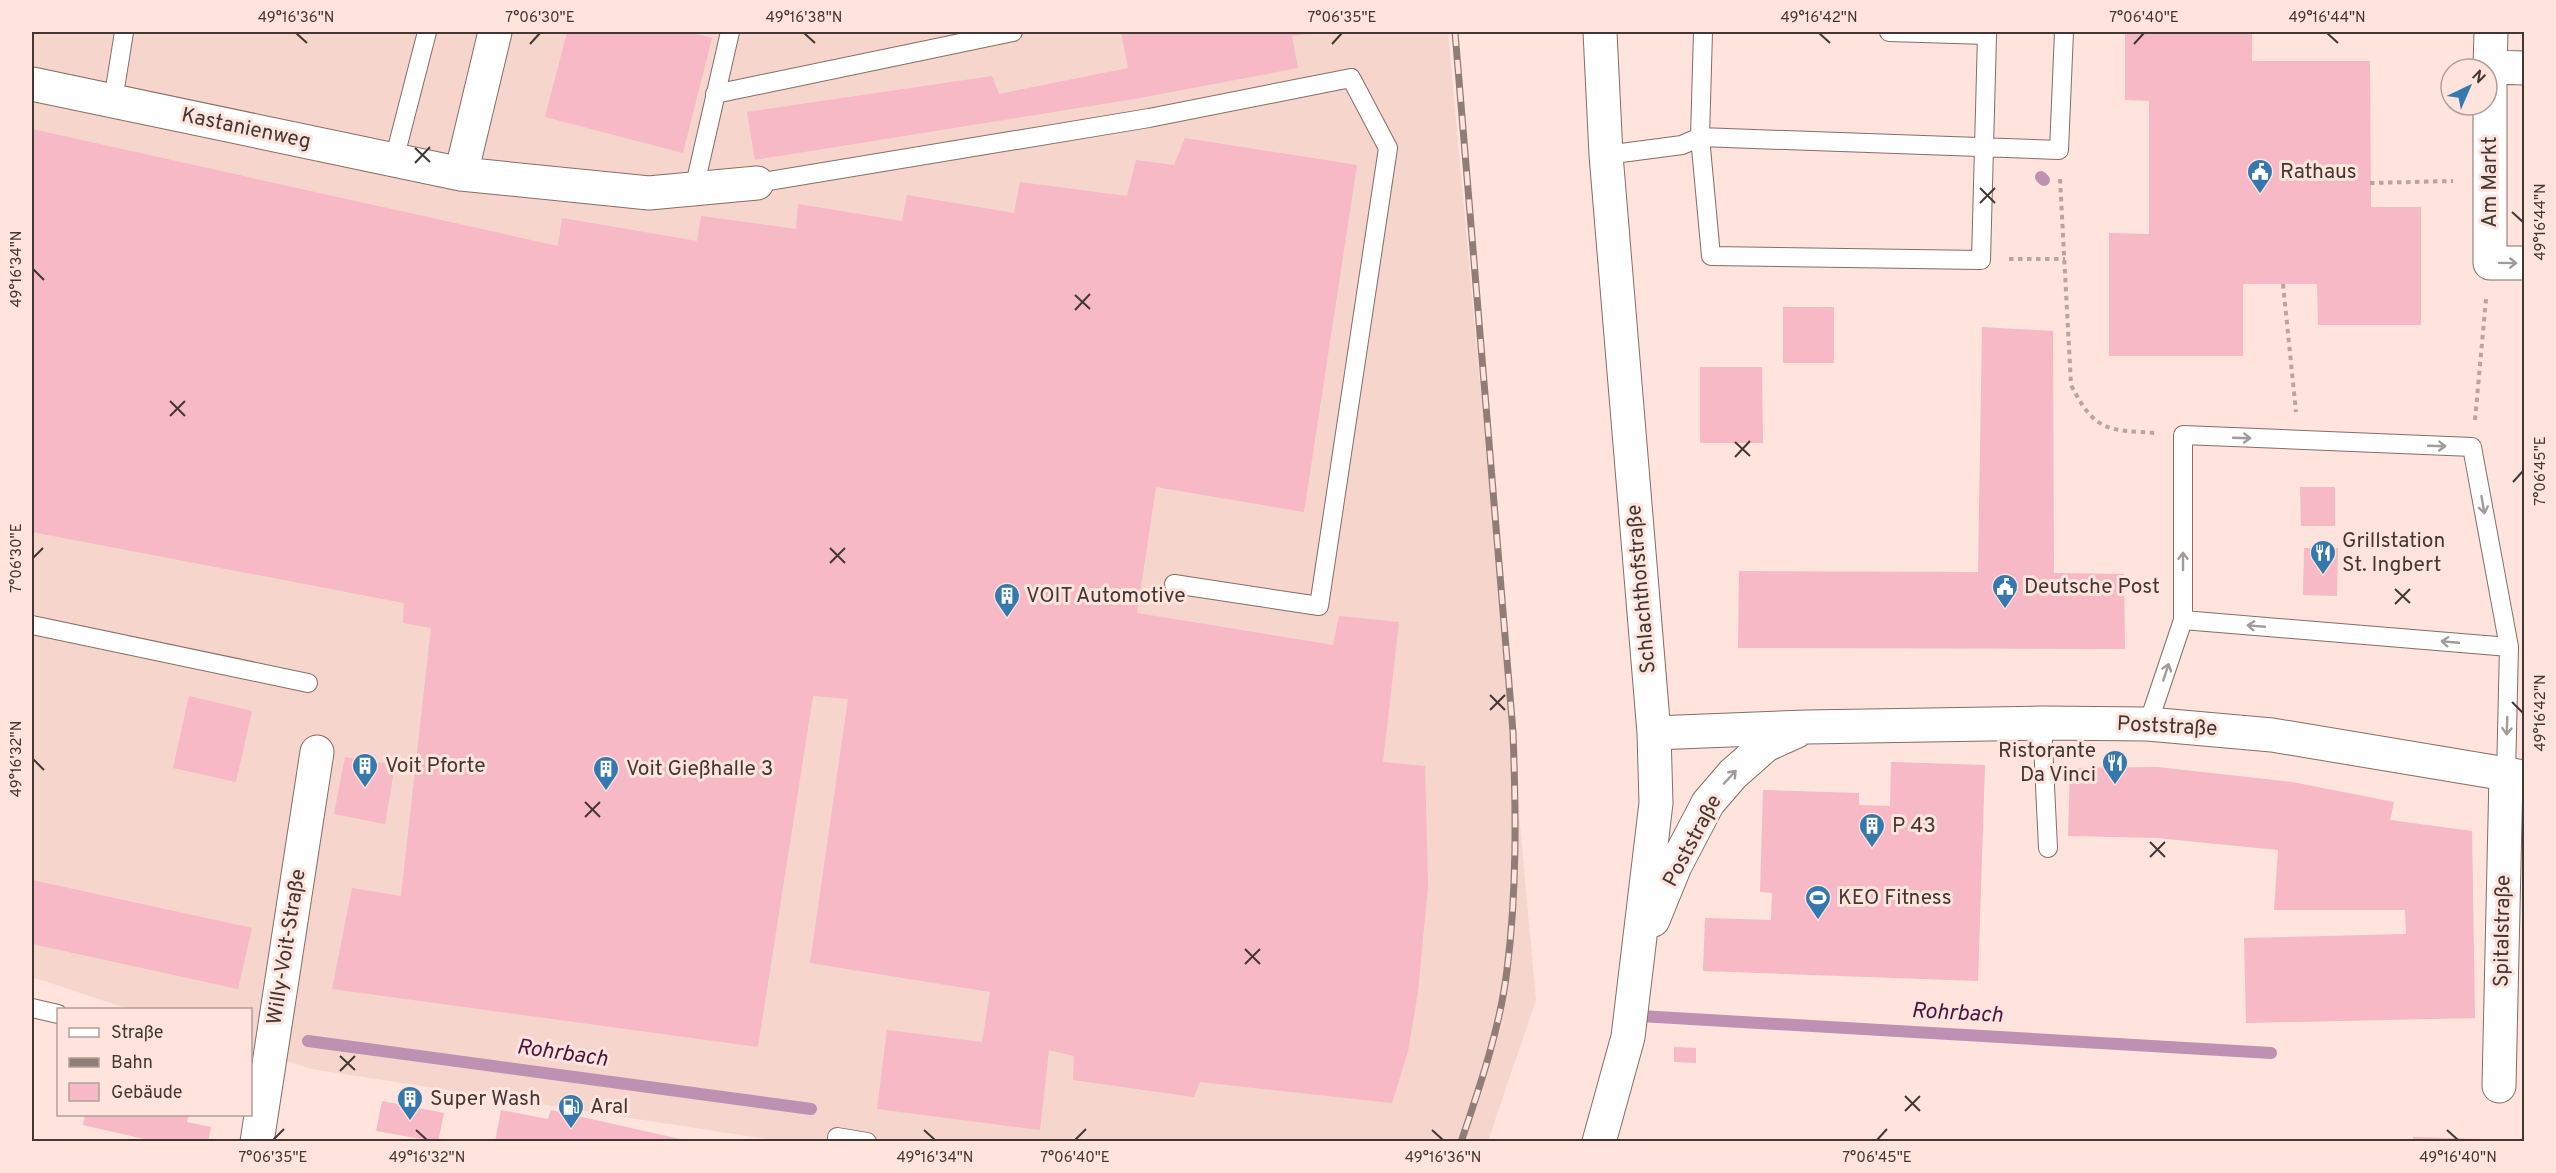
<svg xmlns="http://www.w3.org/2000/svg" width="2556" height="1173" font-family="Overpass,sans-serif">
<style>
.built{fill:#f5d5cc}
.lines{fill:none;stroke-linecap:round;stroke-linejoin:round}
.stream{stroke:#be90b1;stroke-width:12}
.building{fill:#f6b9c5}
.lane-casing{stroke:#886c64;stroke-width:20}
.street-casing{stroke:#886c64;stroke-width:35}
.secondary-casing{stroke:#886c64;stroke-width:35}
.path{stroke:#b9a49e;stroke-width:4;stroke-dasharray:4.5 4.5;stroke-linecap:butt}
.lane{stroke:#fff;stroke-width:18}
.street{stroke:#fff;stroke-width:33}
.secondary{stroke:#fff;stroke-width:33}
.rail-casing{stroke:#8f7e78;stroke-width:7}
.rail{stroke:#fee4dd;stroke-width:4.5;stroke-dasharray:14;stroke-linecap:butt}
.oneway{stroke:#a19b99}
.ticks{fill:none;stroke:#433733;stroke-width:2}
.labels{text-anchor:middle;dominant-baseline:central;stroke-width:6;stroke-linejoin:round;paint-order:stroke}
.street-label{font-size:21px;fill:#433733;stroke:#fee4dd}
.poi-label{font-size:21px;fill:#433733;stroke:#fee4dd;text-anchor:start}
.water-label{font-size:22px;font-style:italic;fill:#4c1541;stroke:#fee4dd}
.neatline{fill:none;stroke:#433733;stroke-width:2}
.ticks-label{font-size:15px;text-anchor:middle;fill:#433733}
</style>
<rect width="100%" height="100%" fill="#fee4dd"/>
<!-- built -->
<path class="built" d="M32,32h1416l88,968 -48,141h-708l-469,-72 -60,-20 -1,-39 -121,-1 -97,-32z"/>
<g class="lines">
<!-- stream -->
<path class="stream" d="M2041,177l3,3
M1640,1016l631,37
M308,1041l503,68"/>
</g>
<!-- building -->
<path class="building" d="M567,32h121l24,6 -29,115 -138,-36z
M1121,32l193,1 -22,3 6,32 -164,31 -379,61 -8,-48 245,-36 7,18 129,-26z
M2125,32h127v29h118l1,146h50v118h-103l-1,-41h-74v72h-134v-123l40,1v-133l-24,-1z
M32,129l526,117 4,-28 135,23 4,-25 95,13 2,-25 104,17 5,-26 107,18 6,-31 107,14 9,-36 38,5 11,-27 172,27 -53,347 -148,-25 -19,126 196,32 6,-29 60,6 -16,140 42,4 3,120 -10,106 -10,59 -16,52 -192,-21 -6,15 -121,-17 1,-24 -25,-6 -9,80 -163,-21 10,-79 95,12 8,-50 -180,-29 38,-264 -35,-3 -55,351 -426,-58 20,-101 49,8 30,-268 -28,-5 1,-20 -372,-71z
M1783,307h51v56h-51z
M1982,327l71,4 1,242 70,1 1,75 -387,-1 1,-77 239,1z
M1700,367h62l1,76h-63z
M2300,487h35v39h-34z
M2304,548h34l-1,48 -34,-1z
M189,696l63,15 -16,71 -63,-14z
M345,757l50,8 -10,59 -51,-10z
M1891,762l94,3 -7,216 -275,-10 2,-53 66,2 1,-27 -12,-1 3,-102 96,3v12l31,1z
M2157,767l135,15 102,20 -4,18 82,11 3,187 -229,5 -2,-85 162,-4 -1,-24h-131l4,-60 -121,-12 -89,-2 2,-68z
M32,880l220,48 -14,61 -206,-45z
M1674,1047l22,1v15l-22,-1z
M382,1101l62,12 -6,29 -62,-11z
M501,1110l47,9 3,-9 142,32h-198z
M85,1114h104l-2,8 24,5 -3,15h-51l-74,-17z
M2413,1137l105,3v2h-105z"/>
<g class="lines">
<defs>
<path id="lane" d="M1703,32l-3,105 11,119 270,4 6,-225 -98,-3
M715,94l298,-62
M113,101l11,-69
M1606,155l76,-10 18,-8 359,13 5,-118
M394,160l33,-128
M757,183l392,-65 202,-40 37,70 -69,458 -145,-22
M694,189l36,-157
M2183,620l326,27
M32,625l276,58
M2042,723l6,125
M2148,724l35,-104v-185l289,12 37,200 -3,128
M32,1008l26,6
M837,1142v-5l30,5"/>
<path id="street" d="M2490,67l1,-35
M2524,68l-34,-1v196h34
M32,84l429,90 188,19 108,-10
M461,174l34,-142
M2499,1086l7,-311
M257,1142l60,-390"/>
<path id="secondary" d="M1654,733l153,-6 235,-4 106,1 124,11 252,42
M1653,920l22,-54 33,-63 25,-29 33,-29 31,-14
M1599,1142l29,-105 28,-234 -2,-70 -48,-578 -6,-123"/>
</defs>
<!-- lane casing -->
<use href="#lane" class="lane-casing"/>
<!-- street casing -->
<use href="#street" class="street-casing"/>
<!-- secondary casing -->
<use href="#secondary" class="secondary-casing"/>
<!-- path -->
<path class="path" d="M2060,179l11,206c24,47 36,45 85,48
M2370,183l83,-2
M2009,259h56
M2283,284l13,128
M2475,420l11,-121"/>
<!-- lane -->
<use href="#lane" class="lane"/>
<!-- street -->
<use href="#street" class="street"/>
<!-- secondary -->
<use href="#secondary" class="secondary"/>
<defs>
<path id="rail" d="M1455,32l58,700c3,80 4,159 -6,238 -7,58 -27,116 -46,172"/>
</defs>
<!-- rail casing -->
<use href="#rail" class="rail-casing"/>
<!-- rail -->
<use href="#rail" class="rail"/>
</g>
<!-- one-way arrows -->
<defs><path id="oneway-shaft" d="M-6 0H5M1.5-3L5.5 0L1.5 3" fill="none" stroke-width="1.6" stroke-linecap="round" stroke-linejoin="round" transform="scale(1.5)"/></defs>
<g class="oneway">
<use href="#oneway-shaft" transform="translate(2508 263) rotate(1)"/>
<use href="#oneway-shaft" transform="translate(2242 438) rotate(2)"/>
<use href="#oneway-shaft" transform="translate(2437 446) rotate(2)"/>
<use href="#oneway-shaft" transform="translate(2483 505) rotate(80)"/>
<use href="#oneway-shaft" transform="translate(2183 561) rotate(-90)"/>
<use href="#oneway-shaft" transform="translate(2256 626) rotate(-175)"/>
<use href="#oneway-shaft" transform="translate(2450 642) rotate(-175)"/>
<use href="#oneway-shaft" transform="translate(2166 672) rotate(-72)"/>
<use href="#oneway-shaft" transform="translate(2507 726) rotate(92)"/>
<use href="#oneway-shaft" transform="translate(1730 777) rotate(-47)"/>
</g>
<!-- ticks -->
<path class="ticks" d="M296,33l11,10M804,33l11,10M1819,33l11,10M2327,33l11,10M530,44l10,-11M1332,44l10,-11M2134,44l10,-11M415,148l15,14M415,163l15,-16M1980,188l15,15M1980,203l15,-15M2512,212l11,10M33,269l11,11M1075,295l15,14M1075,310l15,-16M170,401l15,15M170,416l15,-15M1735,442l15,14M1735,457l15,-16M2513,482l10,-11M830,548l15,15M33,558l10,-10M830,563l15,-15M2395,589l15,14M2395,604l15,-15M1490,695l15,15M2512,702l11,11M1490,710l15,-15M33,759l11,11M585,802l15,15M585,817l15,-15M2150,842l15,15M2150,857l15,-15M1245,949l15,15M1245,964l15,-15M340,1056l15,14M340,1071l15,-15M1905,1096l15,15M1905,1111l15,-15M416,1130l11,10M924,1130l11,10M1432,1130l11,10M2447,1130l11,10M273,1140l11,-11M1075,1140l11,-11M1877,1140l10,-11"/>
<!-- icons -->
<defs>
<symbol id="civic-pin" viewBox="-11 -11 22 30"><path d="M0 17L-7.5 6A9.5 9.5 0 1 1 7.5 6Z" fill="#3578ae" stroke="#fee4dd"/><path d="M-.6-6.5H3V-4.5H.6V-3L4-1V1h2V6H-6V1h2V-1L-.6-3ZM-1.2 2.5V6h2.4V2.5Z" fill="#fff"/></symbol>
<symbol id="restaurant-pin" viewBox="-11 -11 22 30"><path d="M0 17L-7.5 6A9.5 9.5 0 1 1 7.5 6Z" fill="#3578ae" stroke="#fee4dd"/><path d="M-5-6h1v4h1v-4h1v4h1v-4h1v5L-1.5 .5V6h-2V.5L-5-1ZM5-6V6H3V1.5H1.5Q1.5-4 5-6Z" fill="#fff"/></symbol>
<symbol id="building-pin" viewBox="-11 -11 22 30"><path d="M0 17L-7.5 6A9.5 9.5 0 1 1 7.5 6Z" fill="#3578ae" stroke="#fee4dd"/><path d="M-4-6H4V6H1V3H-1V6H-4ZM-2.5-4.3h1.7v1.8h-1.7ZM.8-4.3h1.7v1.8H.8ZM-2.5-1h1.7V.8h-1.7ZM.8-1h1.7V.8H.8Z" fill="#fff"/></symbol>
<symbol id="stadium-pin" viewBox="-11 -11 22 30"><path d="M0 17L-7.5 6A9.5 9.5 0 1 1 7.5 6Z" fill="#3578ae" stroke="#fee4dd"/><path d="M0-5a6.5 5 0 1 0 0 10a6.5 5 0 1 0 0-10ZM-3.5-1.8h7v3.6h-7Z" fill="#fff"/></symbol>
<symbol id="fuel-pin" viewBox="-11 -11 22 30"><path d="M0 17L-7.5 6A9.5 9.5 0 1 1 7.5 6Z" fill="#3578ae" stroke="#fee4dd"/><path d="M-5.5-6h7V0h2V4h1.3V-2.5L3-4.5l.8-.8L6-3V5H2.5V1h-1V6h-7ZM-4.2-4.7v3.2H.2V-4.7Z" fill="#fff"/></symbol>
</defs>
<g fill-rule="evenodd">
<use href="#civic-pin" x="2245" y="157" width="30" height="40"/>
<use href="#restaurant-pin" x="2308" y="538" width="30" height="40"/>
<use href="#civic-pin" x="1990" y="572" width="30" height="40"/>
<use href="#building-pin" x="992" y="581" width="30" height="40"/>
<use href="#restaurant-pin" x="2100" y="748" width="30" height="40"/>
<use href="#building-pin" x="350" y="751" width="30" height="40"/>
<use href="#building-pin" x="591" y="754" width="30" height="40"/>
<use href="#building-pin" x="1857" y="811" width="30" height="40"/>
<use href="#stadium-pin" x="1803" y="883" width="30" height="40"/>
<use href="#building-pin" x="395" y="1084" width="30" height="40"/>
<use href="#fuel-pin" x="556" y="1092" width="30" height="40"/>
</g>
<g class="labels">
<!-- street labels -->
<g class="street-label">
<text transform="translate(246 129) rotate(12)">Kastanienweg</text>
<text transform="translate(2490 182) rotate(-90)">Am Markt</text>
<text transform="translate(1642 589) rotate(-95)">Schlachthofstraße</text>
<text transform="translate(2167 727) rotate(3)">Poststraße</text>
<text transform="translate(1693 841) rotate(-62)">Poststraße</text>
<text transform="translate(2503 931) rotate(-89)">Spitalstraße</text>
<text transform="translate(287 947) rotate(-81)">Willy-Voit-Straße</text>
</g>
<!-- poi labels -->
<g class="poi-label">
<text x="2280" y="172">Rathaus</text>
<text x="2342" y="541">Grillstation<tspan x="2342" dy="24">St. Ingbert</tspan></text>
<text x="2024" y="587">Deutsche Post</text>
<text x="1026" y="596">VOIT Automotive</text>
<text x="2096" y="751" text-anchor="end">Ristorante<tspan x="2096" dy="24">Da Vinci</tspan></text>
<text x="385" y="766">Voit Pforte</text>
<text x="626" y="769">Voit Gießhalle 3</text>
<text x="1892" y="826">P 43</text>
<text x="1838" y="898">KEO Fitness</text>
<text x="430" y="1099">Super Wash</text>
<text x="590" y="1107">Aral</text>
</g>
<!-- water labels -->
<g class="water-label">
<text transform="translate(1957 1014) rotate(3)">Rohrbach</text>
<text transform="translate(562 1054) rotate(8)">Rohrbach</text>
</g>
</g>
<!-- border -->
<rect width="2556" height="1173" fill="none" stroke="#fee4dd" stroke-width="66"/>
<!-- legend -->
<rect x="57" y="1008" width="195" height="108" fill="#fee4dd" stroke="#b39f99" stroke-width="1.5"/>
<rect x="69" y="1028" width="30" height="9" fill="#ffffff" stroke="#b39f99" stroke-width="1.5"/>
<text x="111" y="1038" font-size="18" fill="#433733">Straße</text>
<rect x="69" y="1058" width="30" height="9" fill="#8f7e78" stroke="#b39f99" stroke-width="1.5"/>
<text x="111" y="1068" font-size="18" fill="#433733">Bahn</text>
<rect x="69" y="1083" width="30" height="18" fill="#f6b9c5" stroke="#b39f99" stroke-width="1.5"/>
<text x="111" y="1098" font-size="18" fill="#433733">Gebäude</text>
<!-- north arrow -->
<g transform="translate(2469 87) rotate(44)"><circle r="28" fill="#fee4dd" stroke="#b39f99" stroke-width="1.5"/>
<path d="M0-4.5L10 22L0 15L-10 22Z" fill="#3578ae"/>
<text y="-9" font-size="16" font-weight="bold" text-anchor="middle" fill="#433733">N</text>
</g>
<rect x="33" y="33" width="2490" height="1107" class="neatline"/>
<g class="ticks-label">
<text x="296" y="22">49°16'36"N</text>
<text x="540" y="22">7°06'30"E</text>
<text x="804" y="22">49°16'38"N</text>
<text x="1342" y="22">7°06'35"E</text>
<text x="1819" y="22">49°16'42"N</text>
<text x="2144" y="22">7°06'40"E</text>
<text x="2327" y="22">49°16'44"N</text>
<text transform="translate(2540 222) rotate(-90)" y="5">49°16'44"N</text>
<text transform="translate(16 269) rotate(-90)" y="5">49°16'34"N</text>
<text transform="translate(2540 471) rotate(-90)" y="5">7°06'45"E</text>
<text transform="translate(16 558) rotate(-90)" y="5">7°06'30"E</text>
<text transform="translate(2540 713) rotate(-90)" y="5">49°16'42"N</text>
<text transform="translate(16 759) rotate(-90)" y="5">49°16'32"N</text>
<text x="273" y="1162">7°06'35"E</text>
<text x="427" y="1162">49°16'32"N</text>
<text x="935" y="1162">49°16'34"N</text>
<text x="1075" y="1162">7°06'40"E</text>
<text x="1443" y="1162">49°16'36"N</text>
<text x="1877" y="1162">7°06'45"E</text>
<text x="2458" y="1162">49°16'40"N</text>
</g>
</svg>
